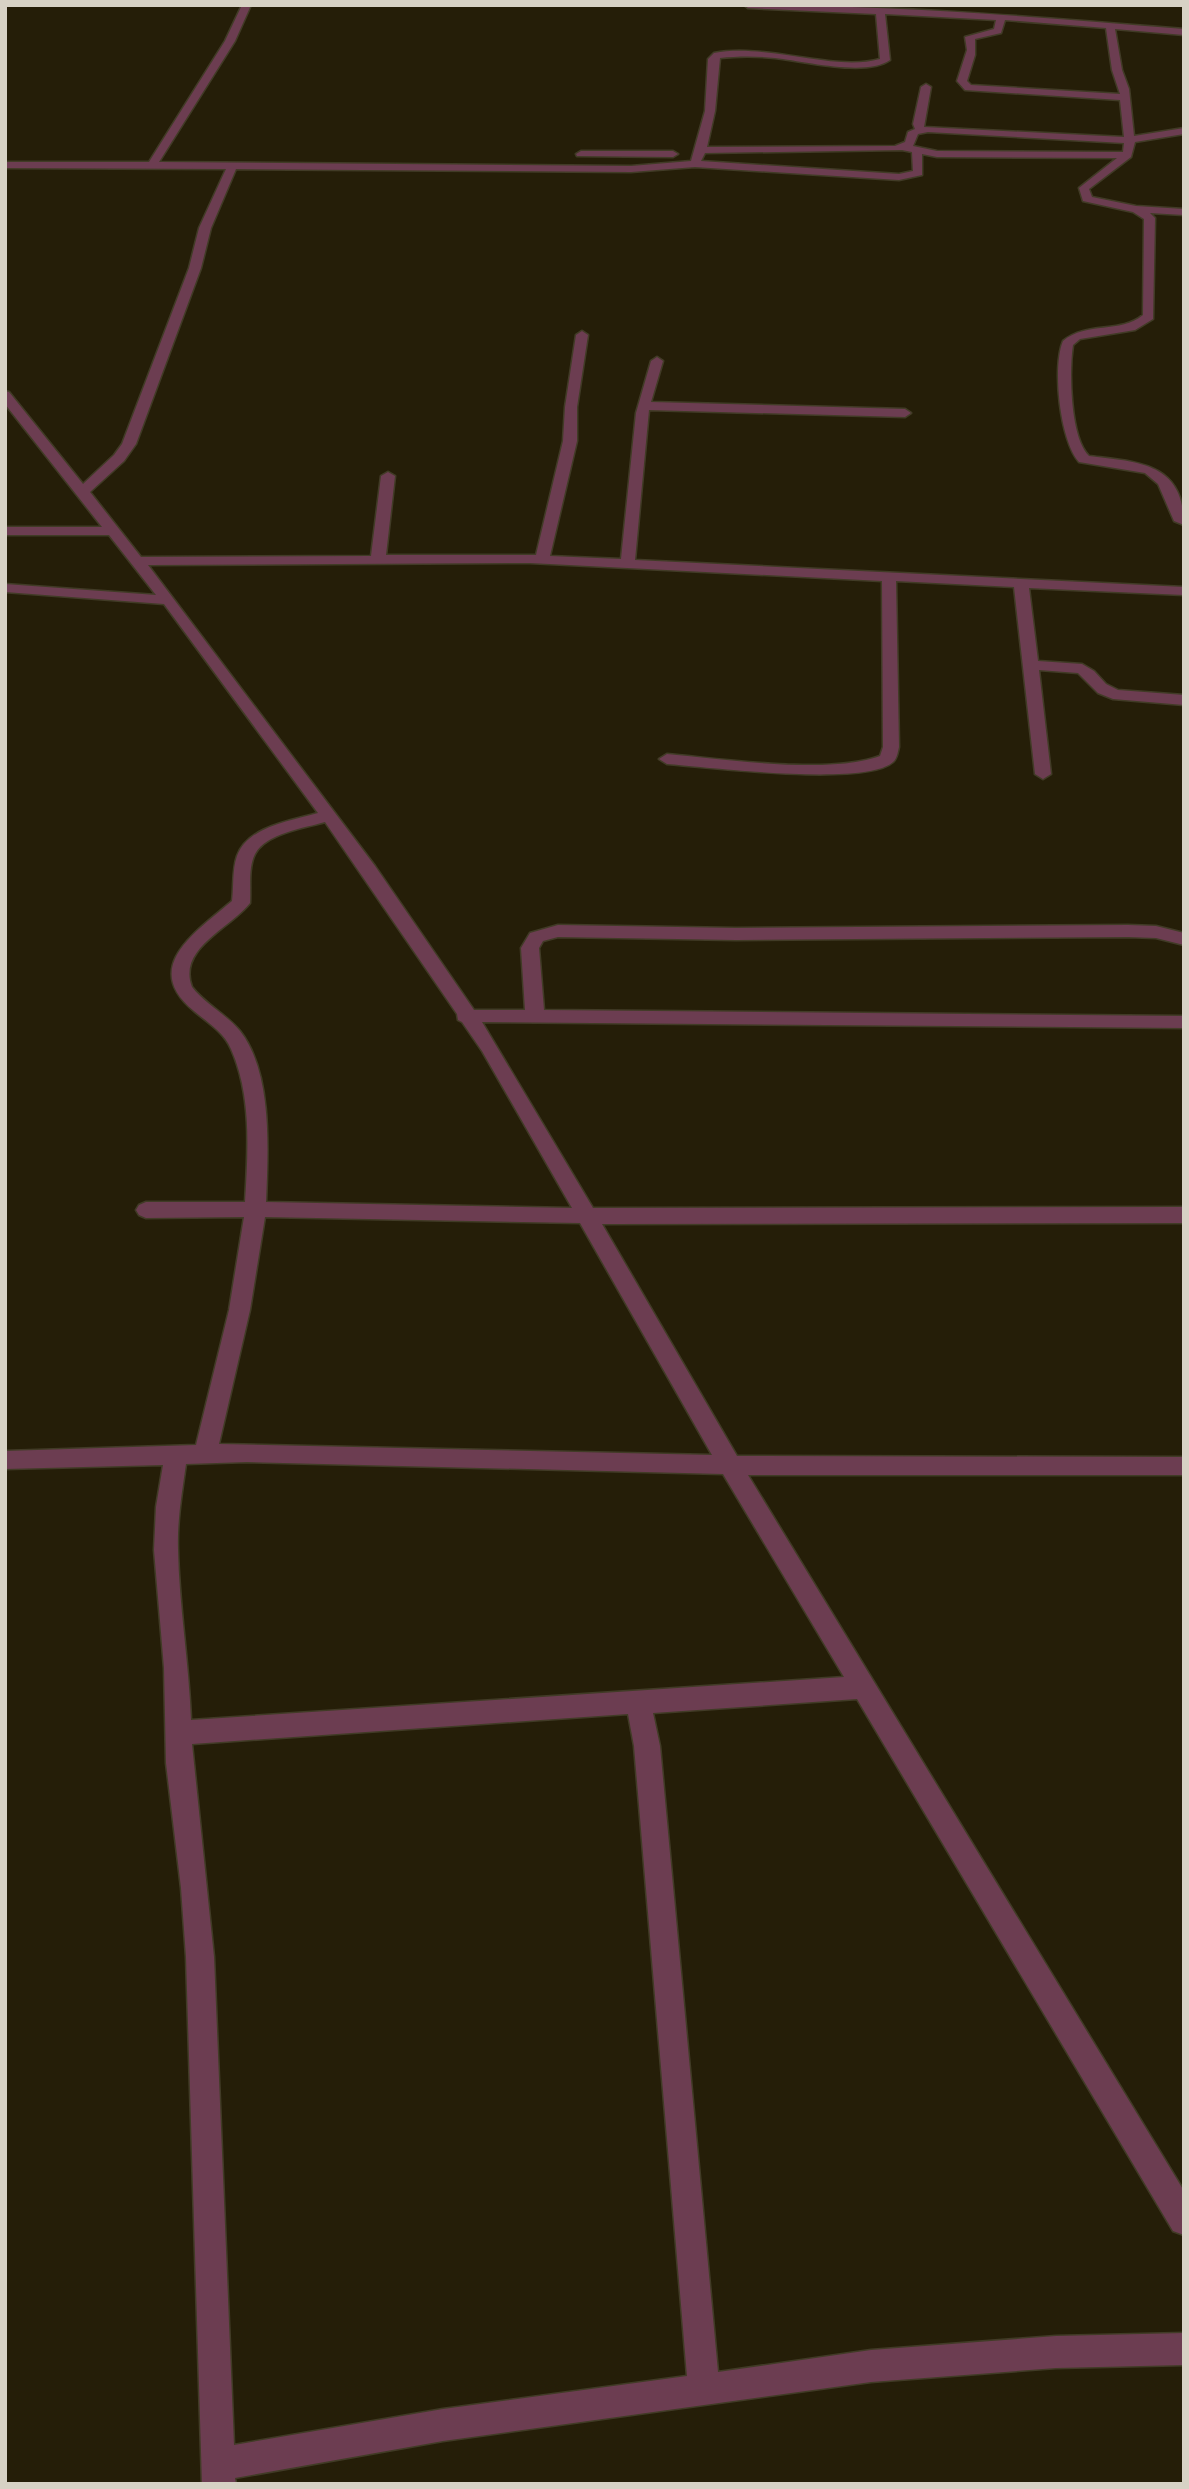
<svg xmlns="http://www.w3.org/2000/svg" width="1189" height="2489" font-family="'PT Sans',sans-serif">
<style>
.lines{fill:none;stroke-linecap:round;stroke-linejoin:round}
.minor-casing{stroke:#413b26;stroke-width:3}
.minor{fill:#6c3d51;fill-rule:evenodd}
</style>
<rect width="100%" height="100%" fill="#251e08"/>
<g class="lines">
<defs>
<path id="minor" d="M242,5h9l-16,36 -76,121 472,4 60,-5 14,-50 3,-52 6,-6c53,-10 120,19 166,6l-4,-45 -128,-6 -4,-3c147,0 293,12 440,24v6l-69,-6 7,41 7,19 5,47 50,-8v6l-49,8 -4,15 -42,32 3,8 44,9 48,3v6l-34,-2 5,5 -2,101 -18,11 -55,9 -7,6c-4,26 -3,93 16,111 48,6 95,6 95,69l-10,-4 -16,-37 -13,-11 -66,-11c-19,-21 -27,-95 -16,-121 24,-20 57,-7 80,-26l1,-96 -11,-7 -50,-11 -4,-13 38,-30 -180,-1 -15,-3v21l-23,5 -204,-13 -64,5 -395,-3 -25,59 -10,40 -65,176 -12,17 -34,31 51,65 230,-1 10,-80 7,-4 7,4 -9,79h150l27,-114 2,-34 11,-72 6,-4 6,4 -11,72v34l-27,115 71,3 15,-146 15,-52 6,-4 6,4 -12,41 254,7 6,4 -6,4 -256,-7 -14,150 549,27v8l-155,-7 9,73 44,3 12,7 12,13 12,6 66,5v10l-71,-6 -15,-6 -20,-20 -39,-3 12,104 -8,5 -8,-5 -21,-187 -118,-6 3,166c-1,4 -2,12 -6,15 -27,25 -186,5 -226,2l-8,-5 8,-5c56,5 162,21 213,2l3,-9 -1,-166 -352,-18 -382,2 227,301 99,144h51l-4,-62 9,-15 28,-8 178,3 392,-3 28,1 28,7v12l-28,-7 -28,-1 -392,3 -178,-3 -15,4 -4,7 5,62 640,6v12l-702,-6 111,186 591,-1v16l-582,1 135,232 447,1v18h-436l436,716v44l-11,-4 -316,-532 -204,14 7,33 58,626 153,-22 185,-14 128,-3v32l-128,3 -185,14 -428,59 -208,37 1,6h-34l-16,-527 -5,-69 -15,-125 -2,-95 -10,-118 2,-43 7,-42 -158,4v-18l191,-6 33,-135 15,-93 -98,1 -7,-3 -3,-5 3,-5 7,-3h99c3,-50 7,-106 -14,-153 -7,-17 -23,-26 -37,-38 -54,-44 2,-79 38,-110 2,-15 0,-31 5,-45 11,-30 54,-35 81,-43l-154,-209 -159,-12v-8l151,11 -47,-60h-104v-8h97l-97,-123v-13l4,1 74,92 31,-29 8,-11 67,-176 10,-40 27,-59 -221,-1v-6h144l76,-121zM885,14l111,6 -2,9 -29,8 2,13 -10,31 8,9 155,10 4,37 -200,-10 7,-40 -5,-3 -5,3 -8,37 2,5 -7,3 -3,10 -10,4 -188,1 8,-36 5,-53c18,-2 37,-2 55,0 29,3 91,19 115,2zM1005,20l101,8 6,42 8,24 -149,-9 -4,-4 8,-26v-16l26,-6zM928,132l196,11 -1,9 -186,-1 -24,-5 5,-12zM902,150l10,2 1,19 -14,3 -198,-13 4,-8zM325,822l132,192 1,6 4,2 20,29 90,157 -306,-6c2,-51 7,-129 -26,-171 -14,-17 -35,-27 -48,-44 -15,-39 39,-59 58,-84 1,-16 -2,-35 5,-49 11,-21 50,-26 70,-32zM265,1217l315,6 132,232 -493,-11 31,-134zM247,1462l476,12 121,203 -653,43c-2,-57 -12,-114 -13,-171 -1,-28 4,-57 8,-85zM628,1714l6,32 53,630 -244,33 -209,36 -20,-488 -22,-213z
M581,151h92l5,3 -5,3 -96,-1 -1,-2z"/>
</defs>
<!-- minor casing -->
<use href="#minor" class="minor-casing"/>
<!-- minor -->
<use href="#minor" class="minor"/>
</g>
<!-- border -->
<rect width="1189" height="2489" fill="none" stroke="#d7d2c5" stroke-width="14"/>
</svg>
